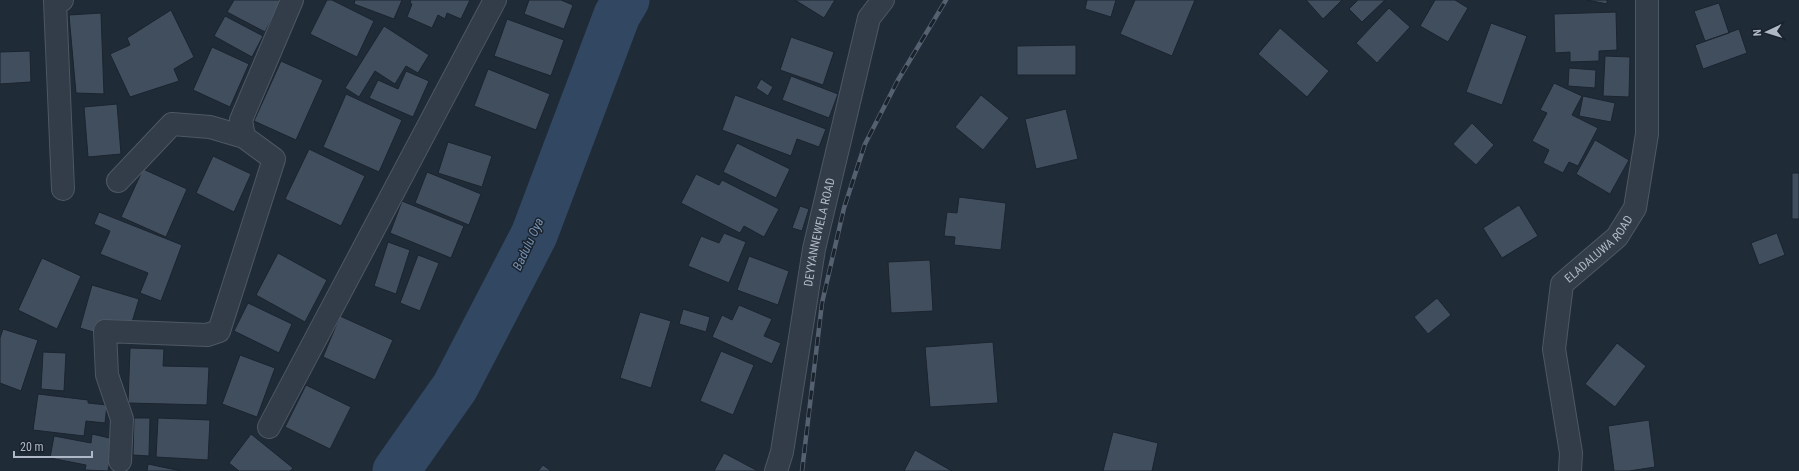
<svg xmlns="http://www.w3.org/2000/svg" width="1799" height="471" font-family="'Roboto Condensed',sans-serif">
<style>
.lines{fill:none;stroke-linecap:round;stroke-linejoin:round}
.river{stroke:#324761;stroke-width:47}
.building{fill:#404e5e;stroke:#1b242f}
.minor-casing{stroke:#4e5864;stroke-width:24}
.tertiary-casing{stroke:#4e5864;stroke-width:24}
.minor{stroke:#333d49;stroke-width:22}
.tertiary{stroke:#333d49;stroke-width:22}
.rail-casing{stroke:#556170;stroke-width:4.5}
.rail{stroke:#19222d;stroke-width:3;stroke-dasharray:9;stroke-linecap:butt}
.labels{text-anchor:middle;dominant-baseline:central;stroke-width:3;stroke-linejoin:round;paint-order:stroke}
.street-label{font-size:12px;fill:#aeb8c6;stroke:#19222d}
.water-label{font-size:13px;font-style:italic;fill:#748faf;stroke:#19222d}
</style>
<rect width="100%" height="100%" fill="#202b38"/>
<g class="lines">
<!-- river -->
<path class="river" d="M396,471l59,-84 79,-152 83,-220 9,-15"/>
</g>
<!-- building -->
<path class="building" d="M234,0h44l3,1 -16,31 -38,-20z
M327,0h5l42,21 -17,36 -47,-23z
M355,0h47l-8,19 -40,-15z
M411,0h59l-9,19 -14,-6 -2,6 -7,-4 -6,13 -25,-11 5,-13 -2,-1z
M529,0h32l12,5 -9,24 -40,-15z
M795,0h40l-11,18z
M1087,0h29l-5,17 -26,-8z
M1135,0h60l-23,56 -52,-22z
M1306,0h36l-19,19z
M1358,0h27l-23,22 -13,-13z
M1435,0h20l13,8 -20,34 -28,-16z
M1587,0h20v4z
M1719,3l10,30 -24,8 -11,-30z
M1389,8l21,19 -33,36 -21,-20z
M171,10l23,47 -20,12 5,12 -49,16 -20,-43 20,-9 -3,-7z
M1616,12l1,38 -18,1v10l-29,1v-10l-15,1 -1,-39z
M101,13l3,81 -28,-1 -7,-78z
M225,16l38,20 -11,21 -38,-21z
M507,19l57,21 -13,36 -57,-20z
M1491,23l36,13 -25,69 -36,-13z
M384,26l45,29 -11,18 -12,-7 -11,18 -20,-13 -16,26 -14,-9z
M1280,28l49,43 -22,26 -49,-43z
M1739,29l8,24 -44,16 -8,-24z
M791,37l43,15 -11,33 -43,-15z
M1076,45v30h-59v-29z
M212,47l37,17 -19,43 -37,-17z
M30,51l1,31 -31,2v-32z
M1605,56l25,1 -1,40 -26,-1z
M281,61l42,19 -27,60 -42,-19z
M1569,68l27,2 -1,18 -27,-2z
M488,69l62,25 -14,36 -62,-24z
M406,71l23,10 -16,36 -44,-19 9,-18 20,9z
M791,76l47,18 -9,24 -47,-18z
M761,79l12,8 -5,9 -12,-8z
M1554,83l28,13 -10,19 26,13 -20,38 -9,-4 -6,11 -20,-10 6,-13 -17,-9 15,-28 -7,-3z
M346,94l56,26 -23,52 -56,-25z
M735,95l91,34 -7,18 -22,-8 -6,17 -69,-26z
M981,95l28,23 -26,32 -28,-23z
M1583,96l32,7 -4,19 -32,-6z
M117,104l4,50 -33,3 -4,-50z
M1066,109l12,50 -42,10 -11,-50z
M1472,123l22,22 -18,20 -23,-21z
M1595,140l34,20 -19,34 -34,-20z
M448,142l44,14 -10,31 -44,-14z
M737,143l53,26 -14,29 -53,-26z
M309,149l56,27 -24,50 -56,-27z
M213,156l38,18 -17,38 -38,-19z
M143,169l44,20 -21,48 -45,-20z
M427,172l54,22 -12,31 -54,-22z
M1792,173h7v46h-7z
M696,174l23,11 3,-5 57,29 -15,28 -20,-11 -4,7 -59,-30z
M959,197l47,6 -5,47 -47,-5 1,-8 -11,-1 3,-24 10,1z
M402,201l62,25 -13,32 -61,-25z
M1519,205l19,31 -36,22 -19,-30z
M800,206l9,3 -7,22 -10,-3z
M99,212l83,33 -21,56 -21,-8 8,-20 -48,-19 10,-23 -16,-7z
M724,233l22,9 -17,41 -41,-17 13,-30 18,7z
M1777,233l8,22 -26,10 -8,-22z
M388,242l22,8 -14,44 -22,-8z
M278,253l49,27 -22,42 -49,-27z
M418,255l21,8 -19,48 -20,-8z
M749,256l40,15 -11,34 -41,-15z
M42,258l39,18 -24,53 -39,-19z
M930,260l3,51 -42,2 -3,-51z
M92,285l47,14 -13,43 -46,-14z
M1437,298l14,17 -23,19 -14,-17z
M248,303l44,21 -13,29 -45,-22z
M739,305l33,14 -8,17 17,7 -9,21 -60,-27 10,-22 10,5z
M683,309l27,8 -4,15 -27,-8z
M640,312l31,9 -20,67 -31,-10z
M340,316l53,24 -18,40 -52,-23z
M3,329l35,11 -17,51 -21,-8v-45z
M993,342l5,61 -68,4 -5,-60z
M1617,343l29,23 -31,41 -30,-23z
M130,348l34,1 -1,17 46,1 -2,38 -79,-2z
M721,351l33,14 -21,50 -33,-14z
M43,352l23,1 -2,38 -23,-2z
M240,355l35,13 -18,49 -35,-13z
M306,385l45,22 -21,42 -45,-22z
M38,394l50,6v3l19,2 -2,18 -19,-2 -2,15 -51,-6z
M134,418h16l-1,38 -16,-1z
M158,418l52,2 -2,40 -52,-3z
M1649,420l6,47 -26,4h-15l-6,-45z
M1113,432l45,11 -6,28h-49z
M92,434l22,5 -6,32 -23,-1 1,-5 -36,-7 4,-22 37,7z
M251,434l42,34 -3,3h-51l-10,-8z
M915,450l37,21h-48z
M724,453l34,18h-44z
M148,464l33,7h-34z
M543,465l8,6h-13z"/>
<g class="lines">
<defs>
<path id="minor" d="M62,0l-7,1 8,188
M118,181l54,-57 38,3 34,10
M269,427l226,-427
M120,461l2,-42 -15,-44 -2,-44 102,4 12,-4 55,-172 -30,-22 -3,-17 51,-120"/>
<g id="tertiary">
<path id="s1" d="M776,471l6,-19 32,-203 55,-231 14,-18"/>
<path id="s2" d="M1570,471l1,-18 -17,-104 8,-65 55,-47 18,-29 12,-74v-134"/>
</g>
</defs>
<!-- minor casing -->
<use href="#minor" class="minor-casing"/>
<!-- tertiary casing -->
<use href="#tertiary" class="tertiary-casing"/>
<!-- minor -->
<use href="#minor" class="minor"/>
<!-- tertiary -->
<use href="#tertiary" class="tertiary"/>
<defs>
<path id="rail" d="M802,471l20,-168 22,-95 21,-64 33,-64 48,-80"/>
</defs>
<!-- rail casing -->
<use href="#rail" class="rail-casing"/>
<!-- rail -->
<use href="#rail" class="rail"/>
</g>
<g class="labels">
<!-- street labels -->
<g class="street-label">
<text stroke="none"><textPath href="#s1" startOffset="243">DEYYANNEWELA ROAD</textPath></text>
<text stroke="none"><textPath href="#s2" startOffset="240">ELADALUWA ROAD</textPath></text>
</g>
<!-- water labels -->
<g class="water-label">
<text transform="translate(528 244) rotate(-65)">Badulu Oya</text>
</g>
</g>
<!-- north arrow -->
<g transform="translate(1767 32) rotate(266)" stroke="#19222d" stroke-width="3" paint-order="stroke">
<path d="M0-3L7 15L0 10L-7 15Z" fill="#aeb8c6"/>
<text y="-6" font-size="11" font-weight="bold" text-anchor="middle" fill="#aeb8c6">N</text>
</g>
<!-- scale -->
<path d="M14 451v6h78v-6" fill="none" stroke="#aeb8c6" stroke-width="2"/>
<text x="20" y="451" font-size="12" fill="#aeb8c6" stroke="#19222d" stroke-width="3" paint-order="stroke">20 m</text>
</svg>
